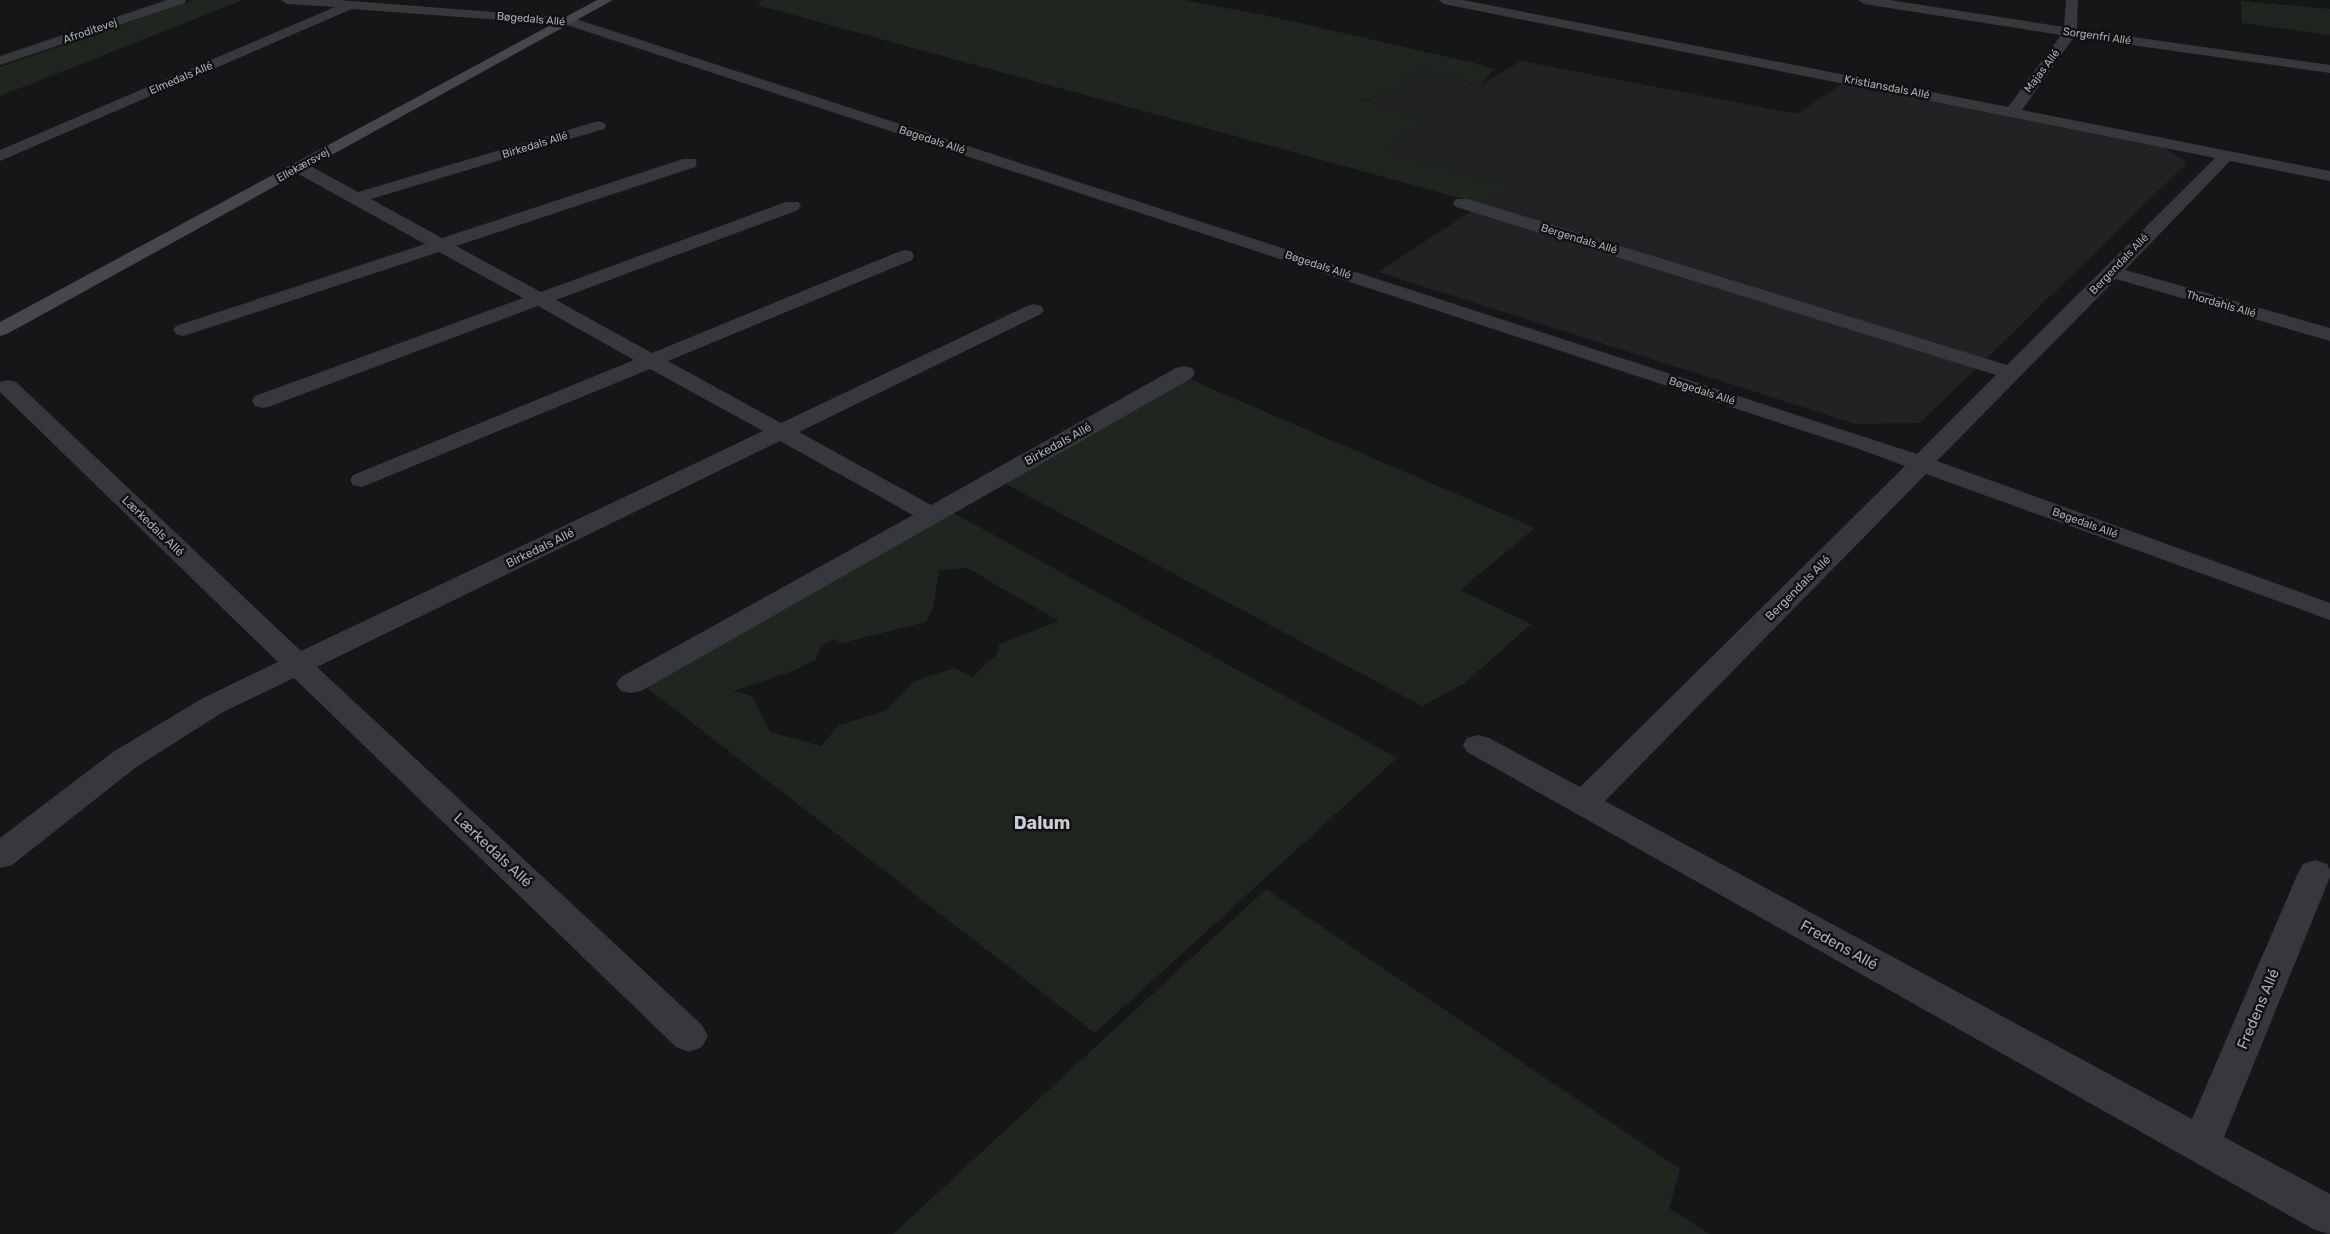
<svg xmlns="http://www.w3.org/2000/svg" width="2330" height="1234" font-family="Rubik,sans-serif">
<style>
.built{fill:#222225}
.green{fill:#1e261f;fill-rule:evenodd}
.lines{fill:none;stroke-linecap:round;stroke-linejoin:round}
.street{fill:#37383d;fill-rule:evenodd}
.secondary{fill:#45474d;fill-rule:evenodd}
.labels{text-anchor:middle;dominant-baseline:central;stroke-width:5;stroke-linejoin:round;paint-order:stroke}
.far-street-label{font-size:11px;fill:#a8adb8;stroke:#111113}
.street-label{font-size:12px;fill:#a8adb8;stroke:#111113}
.near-street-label{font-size:15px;fill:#a8adb8;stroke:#111113}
.district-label{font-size:18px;font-weight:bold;fill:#c9ccd4;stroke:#111113}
</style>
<rect width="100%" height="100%" fill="#161618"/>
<!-- built -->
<path class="built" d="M1521,61l276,53 45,-30 323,64 22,15 -267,260 -64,1 -478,-152 104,-68 -102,-55 46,-27 -62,-22 49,-18 -14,-4 23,-9 58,16z"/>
<!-- green -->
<path class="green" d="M194,0h49l-243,96v-29z
M764,0h421l88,17 201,46 21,6 -15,16 -58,-16 -22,9 15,4 -51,18 63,22 -46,27 132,39 -31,16 -725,-199z
M2241,1l89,8v26l-88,-12z
M1189,379l346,149 -75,62 71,34 -66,59 -43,23 -418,-223z
M952,512l445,246 -302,275 -452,-348zM967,568l92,53 -60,23 -1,9 -26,24 -17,-9 -41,13 -29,30 -46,14 -18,21 -51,-14 -18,-36 -18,-5 56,-19 25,-12 6,-14 12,-7 9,4 84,-21 7,-14 6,-38z
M1266,889l414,280 -11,39 41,26h-817z"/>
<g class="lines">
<!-- street -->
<path class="street" d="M167,0h19l-1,3 -185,62v-9z
M281,0h58l234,18 1344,436 79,-79 -540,-168 -3,-4 3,-4h12l539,166 208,-207 -771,-154 -6,-4h25l545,107 53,-72 -197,-31 -6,-4h31l175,27 2,-27h12l-1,29 253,36v8l-256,-36 -52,73 308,61v10l-100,-20 -105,109 205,58v13l-214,-62 -179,182 393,142v17l-404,-146 -321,327 587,318 106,-246 5,-9 12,-4 12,4 3,6v7l-106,260 106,57v40l-15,-4 -848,-478 -4,-7 4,-7 11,-3 11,3 91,49 325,-321 -49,-18 -1289,-423 -215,-16 -352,152v-11l335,-143 -48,-3z
M598,121l6,2 2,3 -2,3 -233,70 71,39 241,-79h12l2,4 -2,4 -239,79 85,46 245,-90h12l3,4 -3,4 -242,90 96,53 246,-101 7,-2 7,2 2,4 -2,4 -244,101 113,62 246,-117 7,-2 7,2 3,4 -3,4 -242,118 132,73 245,-137 8,-2 8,2 3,5 -3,5 -551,313 -10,2 -10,-2 -5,-7 5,-7 292,-162 -133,-74 -463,226 385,358 6,11 -6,11 -13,5 -13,-5 -382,-369 -71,34 -88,56 -123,97 -12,3v-30l113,-86 90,-54 75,-36 -278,-270v-10l8,-2 8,2 285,269 462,-220 -113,-62 -288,118 -9,-2 -3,-5 3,-5 281,-115 -96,-54 -267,100 -8,2 -8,-2 -3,-5 3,-5 268,-98 -84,-46 -249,82 -7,2 -7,-2 -3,-4 3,-4 249,-82 -132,-73 -2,-4 2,-4h12l53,29z"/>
<!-- secondary -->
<path class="secondary" d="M597,0h16l-606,334 -7,2v-14z"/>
</g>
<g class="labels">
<!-- far-street labels -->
<g class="far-street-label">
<text transform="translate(531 19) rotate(5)">Bøgedals Allé</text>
<text transform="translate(90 31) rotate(-19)">Afroditevej</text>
<text transform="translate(2097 36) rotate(8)">Sorgenfri Allé</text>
<text transform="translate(2042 71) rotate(-53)">Majas Allé</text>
<text transform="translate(181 78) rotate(-23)">Elmedals Allé</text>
<text transform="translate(1887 87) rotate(11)">Kristiansdals Allé</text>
<text transform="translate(932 140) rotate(18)">Bøgedals Allé</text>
<text transform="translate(535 145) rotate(-17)">Birkedals Allé</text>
<text transform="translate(303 165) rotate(-29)">Ellekærsvej</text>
<text transform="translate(1579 239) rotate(17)">Bergendals Allé</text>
<text transform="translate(2119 264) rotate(-46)">Bergendals Allé</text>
<text transform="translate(1318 265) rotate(18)">Bøgedals Allé</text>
<text transform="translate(2221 304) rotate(16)">Thordahls Allé</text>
<text transform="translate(1702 391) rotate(18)">Bøgedals Allé</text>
<text transform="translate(2085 523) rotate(20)">Bøgedals Allé</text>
</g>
<!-- street labels -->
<g class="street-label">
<text transform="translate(1058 444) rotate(-29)">Birkedals Allé</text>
<text transform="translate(153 526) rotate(44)">Lærkedals Allé</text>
<text transform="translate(540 548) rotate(-26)">Birkedals Allé</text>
<text transform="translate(1798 588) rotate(-45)">Bergendals Allé</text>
</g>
<!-- near-street labels -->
<g class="near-street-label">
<text transform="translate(493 850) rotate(43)">Lærkedals Allé</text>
<text transform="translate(1839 945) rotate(29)">Fredens Allé</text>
<text transform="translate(2258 1009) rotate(-67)">Fredens Allé</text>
</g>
<!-- district labels -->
<g class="district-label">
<text x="1042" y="823">Dalum</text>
</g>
</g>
</svg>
